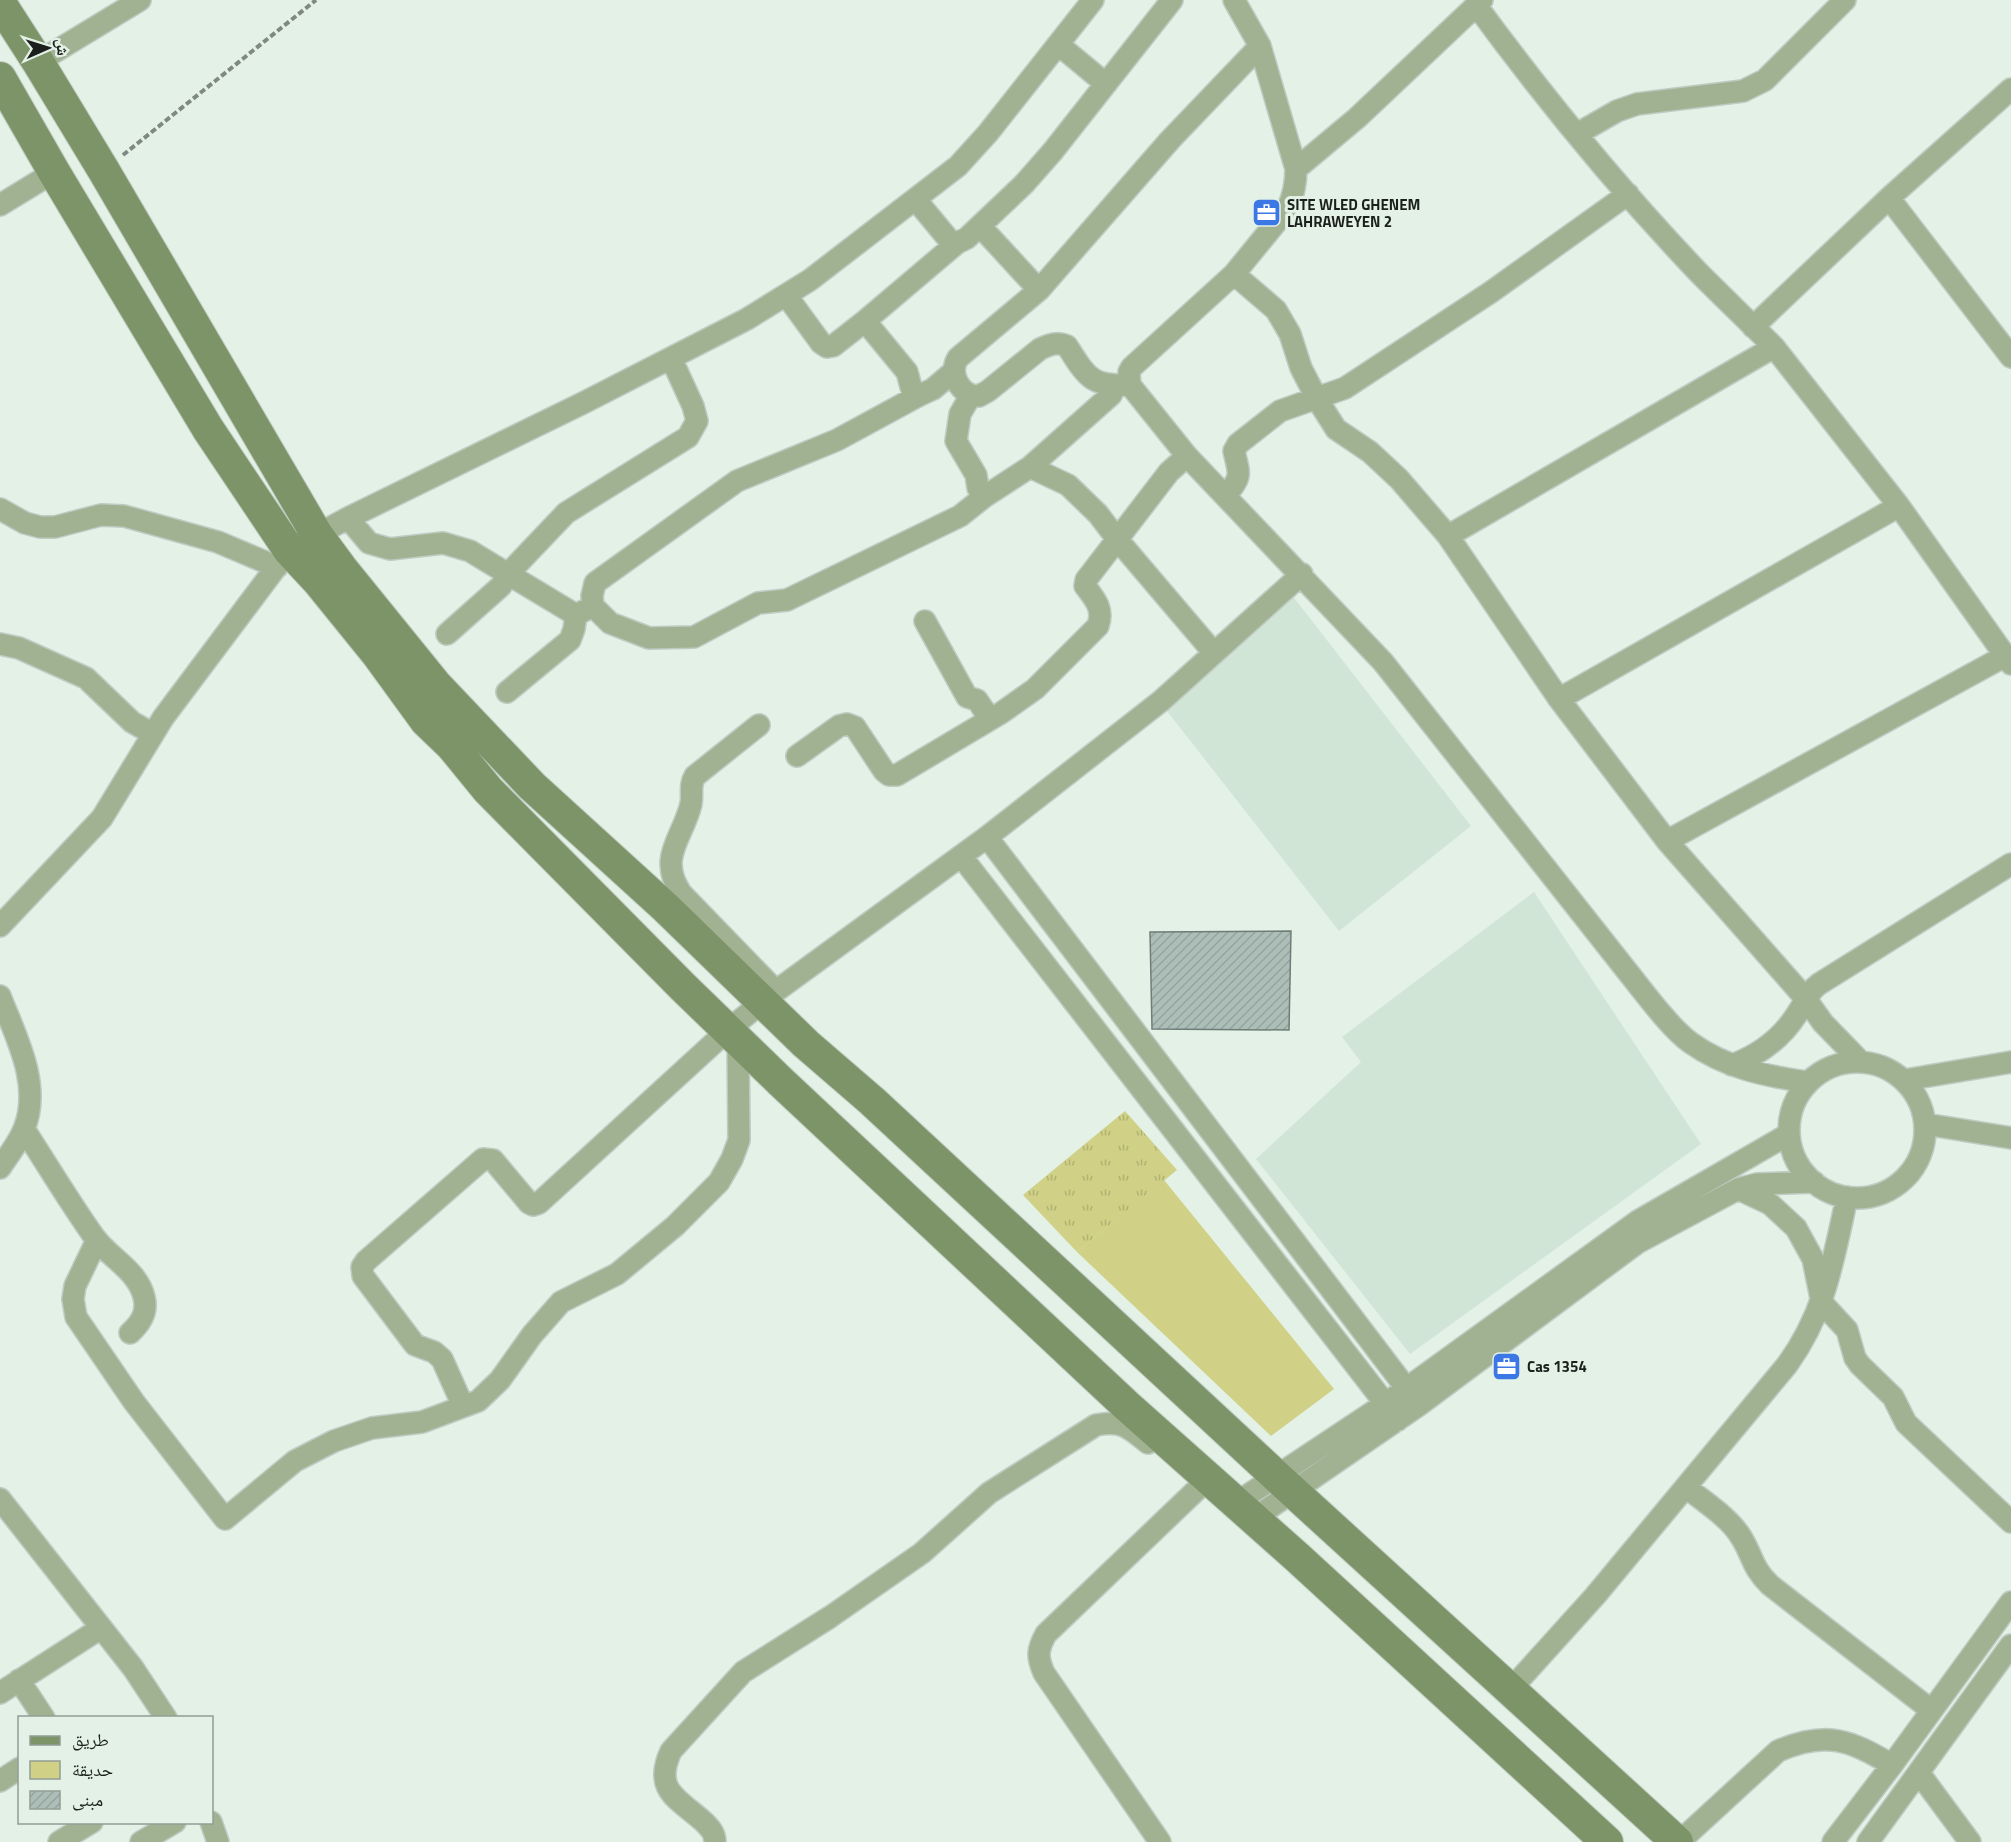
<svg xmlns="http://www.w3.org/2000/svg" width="2011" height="1842" font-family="'Titillium Web','Noto Naskh Arabic',sans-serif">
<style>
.built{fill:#d1e5d6}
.grass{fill:url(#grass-tufts)}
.green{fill:#d0d186}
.building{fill:url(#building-hatch);stroke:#6d7d78;stroke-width:1.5}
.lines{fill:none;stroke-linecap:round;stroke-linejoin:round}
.street-casing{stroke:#bfcbc2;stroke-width:24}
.secondary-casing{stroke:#bfcbc2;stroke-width:34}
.path{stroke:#7f8881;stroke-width:4;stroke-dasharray:6 3;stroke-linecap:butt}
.street{stroke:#a1b293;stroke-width:21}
.secondary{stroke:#7d9468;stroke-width:32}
.labels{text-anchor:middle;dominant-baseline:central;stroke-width:6;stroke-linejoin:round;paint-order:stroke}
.poi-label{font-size:15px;font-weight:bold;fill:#1b201c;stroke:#e3f1e6;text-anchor:start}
</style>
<defs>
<pattern id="grass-tufts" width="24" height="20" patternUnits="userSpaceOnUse" patternTransform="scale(1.5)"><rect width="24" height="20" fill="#d0d186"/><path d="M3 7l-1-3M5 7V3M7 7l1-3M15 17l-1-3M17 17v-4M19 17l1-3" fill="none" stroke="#b2b373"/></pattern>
<pattern id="building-hatch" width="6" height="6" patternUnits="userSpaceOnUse" patternTransform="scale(1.5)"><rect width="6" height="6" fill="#adbeb8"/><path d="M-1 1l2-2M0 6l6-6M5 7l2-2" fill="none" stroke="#94a39e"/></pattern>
</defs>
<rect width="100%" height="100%" fill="#e3f1e6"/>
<!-- built -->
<path class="built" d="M1292,595l179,231 -132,105 -172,-220z
M1534,892l167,252 -291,210 -154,-195 105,-97 -19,-25z"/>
<!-- grass -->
<path class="grass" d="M1125,1111l52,59 -100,82 -54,-57z"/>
<!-- green -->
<path class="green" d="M1164,1180l170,209 -63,47 -194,-184z"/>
<!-- building -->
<path class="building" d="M1291,931l-2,99 -137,-1 -2,-97z"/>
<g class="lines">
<defs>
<path id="street" d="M1234,0l26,46 36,123c0,15 -2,25 -8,39l-54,66 -102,93 -3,5 1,13 57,71 196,206 244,309c17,21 43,57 64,72 35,25 75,33 116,39
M1476,5c69,94 143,184 223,268 25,25 50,49 75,74
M1059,45l47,39
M38,62l102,-62
M1577,134l40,-23 20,-7 106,-13 22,-11 80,-80
M1296,169l61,-51 125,-118
M1889,198l122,159
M916,200l34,41 7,2 10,-5 57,-54 29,-33 119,-151
M0,205l54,-33
M980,226l59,64
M1234,274l42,36 14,24 11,34 16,31 19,30 34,23 29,27 49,57 111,163 108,142 139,158 17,24 37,38
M786,295l35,48 6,4 6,-1 32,-25
M1753,327l136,-129 122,-109
M953,372l-20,17 -15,7 -7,-9 -4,-15 -42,-51 92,-78
M1130,385c-39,2 -43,-8 -63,-39 -10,-5 -18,-1 -27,3l-52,42 -9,5c-19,0 -31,-23 -21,-38l81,-68 131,-150 90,-94
M971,395l-11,19 -4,27 20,34 2,13 6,9
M1030,467l38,18 30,29 19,25 97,114
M1226,495c17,-19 13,-21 8,-44l4,-7 42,-33 65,-23 146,-96 137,-98
M0,509l25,14 15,4h15l46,-12 23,1 94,26 59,25
M348,518l21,25 21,6 53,-6 27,8 106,64
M1448,536l326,-189 125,159 112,158
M593,606l17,17 39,15 45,-1 64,-34 29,-3 173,-84 24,-19 46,-30 81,-72 5,-10
M925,621l42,76 10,3 13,19
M447,634l54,-48 7,-12 58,-61 122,-76 9,-16 -4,-15 -22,-48
M0,644l19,4 67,30 46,44 21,12
M507,692l63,-52 4,-11 2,-14 17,-9 -1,-10 3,-13 142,-102 100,-41 81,-44
M1559,699l340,-193
M759,725l-64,51c-6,10 -2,17 -4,28 -8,34 -34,53 -10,89l95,98
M797,756l42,-30 8,-2 8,3 29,44 5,4h8l104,-62 34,-24 63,-63c6,-17 -3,-27 -13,-40l1,-6 83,-108 18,-16
M987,837l432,568
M1667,841l338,-185
M961,856l437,564
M0,926l102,-108 61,-100 126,-168 59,-32 235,-115 164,-84 63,-39 148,-114 30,-33 105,-133
M0,996c16,41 42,89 24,133 -5,13 -16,27 -24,39
M1789 1130a68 68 0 1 1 136 0a68 68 0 1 1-136 0Z
M1732,1065c27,-10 49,-26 65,-51 7,-11 11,-22 22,-30l192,-120
M1905,1080l106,-18
M1925,1124l86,14
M24,1129c24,37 46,74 71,109 15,20 43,33 49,59 4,15 -3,26 -14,36
M1738,1189l32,15 26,24 17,31 9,44 25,27 8,28 5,7 33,32 13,26 105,99
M97,1240l-22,46 -2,13 3,18 58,85 91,117 70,-58 39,-20 38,-13 50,-6 56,-21 22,-21 32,-45 29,-33 56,-28 58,-48 44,-44 13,-23 7,-19 -1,-101
M463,1406l-21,-47 -8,-7 -19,-7 -52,-69 -1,-9 4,-6 117,-102 10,1 36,43 4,2 6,-2 189,-173 48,-39 211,-154 174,-136 141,-127
M1686,1487c18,15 43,30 55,50 12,19 11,31 29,48l161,125
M0,1499l133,169 33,50
M1236,1503l149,-99 253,-183 151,-87
M1253,1519l166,-114 218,-162 101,-54 19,-5 57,-2
M19,1680l25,38
M1510,1690l85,-94 192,-231c39,-54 46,-105 60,-168
M0,1693l101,-65
M1919,1773l51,69
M0,1781l20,-13
M211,1822l7,20
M59,1842l33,-20
M141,1842l34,-20
M715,1842c0,-9 -5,-14 -11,-20 -27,-24 -51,-32 -33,-71l72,-79 87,-55 92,-64 67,-60 107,-68c26,-5 32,2 52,18
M1160,1842l-116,-169c-7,-16 -7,-23 2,-39l163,-156
M1679,1842l99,-91c48,-21 72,-11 114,14
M1833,1842l59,-77 119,-163
M1868,1842l143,-197"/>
<path id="secondary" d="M0,3l38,59 66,109 213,364 25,34 94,116 96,101 134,122 140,136 66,57 404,375 401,366
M0,78l54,94 154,257 81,121 29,31 60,74 48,66 26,25 36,44 195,197 98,95 346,324 171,152 309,284"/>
</defs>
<!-- street casing -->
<use href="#street" class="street-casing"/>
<!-- secondary casing -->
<use href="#secondary" class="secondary-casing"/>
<!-- path -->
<path class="path" d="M123,155l193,-155"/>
<!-- street -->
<use href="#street" class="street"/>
<!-- secondary -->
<use href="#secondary" class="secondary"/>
</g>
<!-- icons -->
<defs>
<symbol id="office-square" viewBox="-11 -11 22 22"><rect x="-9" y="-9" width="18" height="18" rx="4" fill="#3c77e6" stroke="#e3f1e6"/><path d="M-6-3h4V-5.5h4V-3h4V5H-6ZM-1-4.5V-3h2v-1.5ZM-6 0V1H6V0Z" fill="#fff"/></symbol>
</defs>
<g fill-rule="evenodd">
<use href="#office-square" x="1250" y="196" width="33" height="33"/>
<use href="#office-square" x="1490" y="1350" width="33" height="33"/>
</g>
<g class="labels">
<!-- poi labels -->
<g class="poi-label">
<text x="1287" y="204">SITE WLED GHENEM<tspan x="1287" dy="17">LAHRAWEYEN 2</tspan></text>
<text x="1527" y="1366">Cas 1354</text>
</g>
</g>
<!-- legend -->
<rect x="18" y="1716" width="195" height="108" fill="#e3f1e6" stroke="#939d95" stroke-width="1.5"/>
<rect x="30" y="1736" width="30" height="9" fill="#7d9468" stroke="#939d95" stroke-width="1.5"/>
<text x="72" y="1746" font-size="18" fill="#1b201c">طريق</text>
<rect x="30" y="1761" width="30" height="18" fill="#d0d186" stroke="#939d95" stroke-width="1.5"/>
<text x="72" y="1776" font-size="18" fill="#1b201c">حديقة</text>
<rect x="30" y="1791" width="30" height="18" fill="url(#building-hatch)" stroke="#939d95" stroke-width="1.5"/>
<text x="72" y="1806" font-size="18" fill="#1b201c">مبنى</text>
<!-- north arrow -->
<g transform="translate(48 48) rotate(87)" stroke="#e3f1e6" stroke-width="4.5" paint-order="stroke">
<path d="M0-4.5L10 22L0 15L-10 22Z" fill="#1b201c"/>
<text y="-9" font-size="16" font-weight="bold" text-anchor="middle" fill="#1b201c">ش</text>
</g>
</svg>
